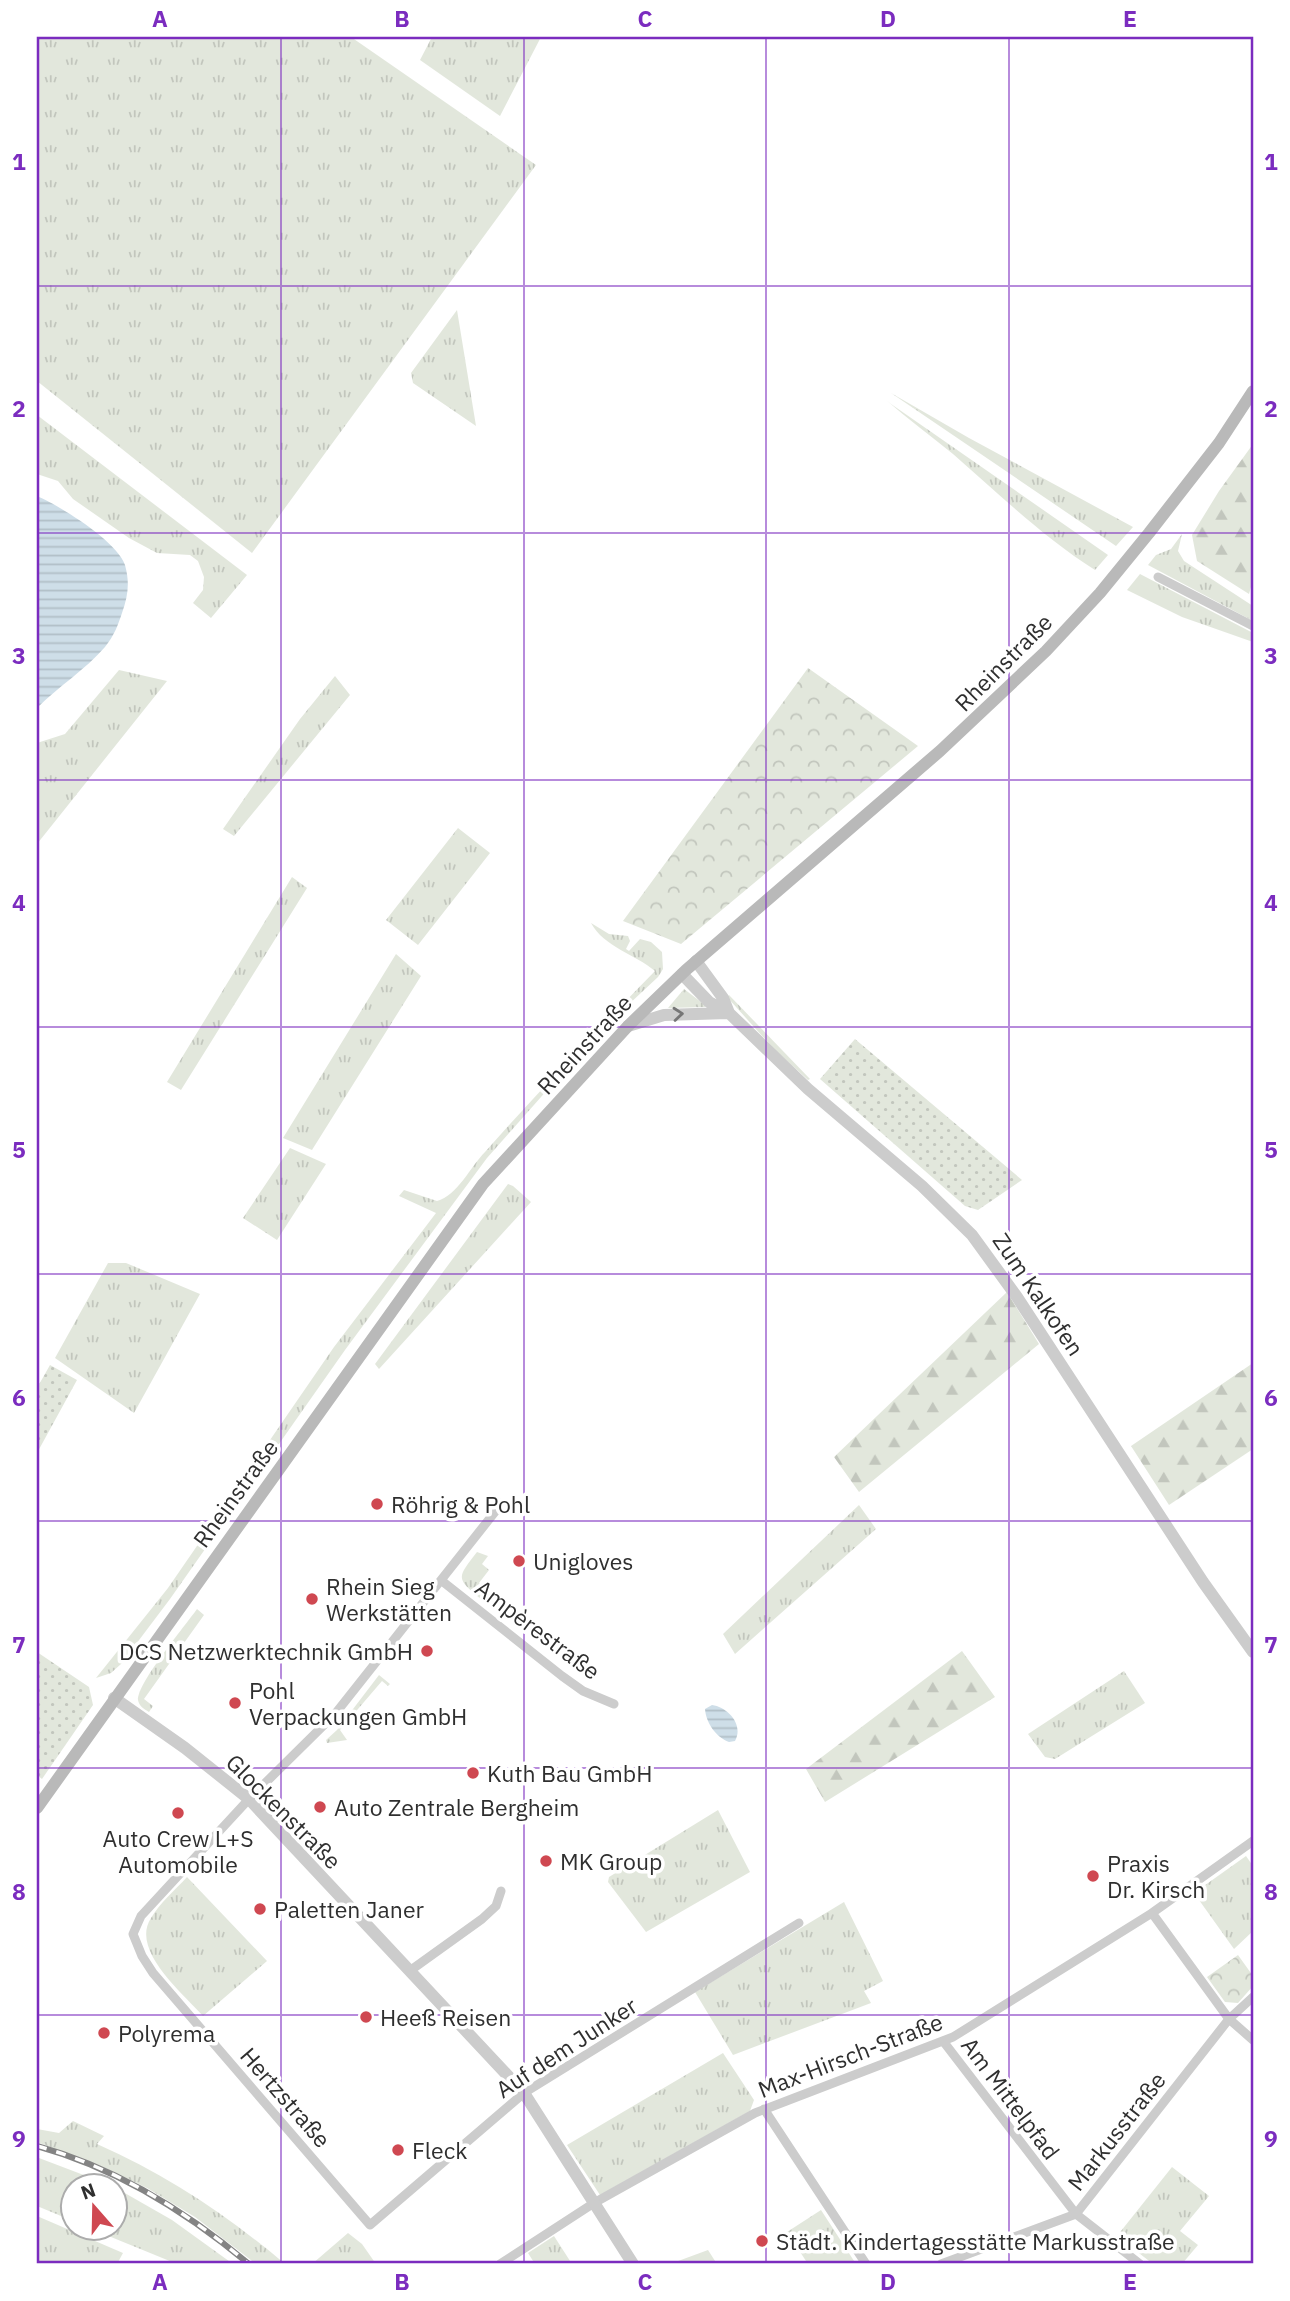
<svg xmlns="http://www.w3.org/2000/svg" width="1290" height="2301" font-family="'IBM Plex Sans',sans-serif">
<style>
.grass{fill:url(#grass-tufts)}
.forest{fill:url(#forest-firs)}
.park{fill:url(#park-crowns)}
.garden{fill:url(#garden-dots)}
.water{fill:url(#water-rules)}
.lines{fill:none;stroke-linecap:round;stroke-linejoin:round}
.minor{stroke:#ccc;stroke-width:9}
.tertiary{stroke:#ccc;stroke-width:12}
.secondary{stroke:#b9b9b9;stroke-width:12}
.rail-casing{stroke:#848484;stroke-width:6}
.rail{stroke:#fff;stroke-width:3.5;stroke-dasharray:10;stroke-linecap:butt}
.oneway{stroke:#767676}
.grid{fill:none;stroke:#7b2cbf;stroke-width:2;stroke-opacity:0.55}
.poi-dot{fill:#cf4851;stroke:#fff;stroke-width:2.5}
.labels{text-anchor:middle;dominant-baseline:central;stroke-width:7;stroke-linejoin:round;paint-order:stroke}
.street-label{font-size:23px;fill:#2f2f2f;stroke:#fff}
.poi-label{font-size:23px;fill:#2f2f2f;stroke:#fff;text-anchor:start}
.neatline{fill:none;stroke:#7b2cbf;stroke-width:2.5}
.grid-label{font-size:23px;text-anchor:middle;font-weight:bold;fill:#7b2cbf}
</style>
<defs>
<pattern id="grass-tufts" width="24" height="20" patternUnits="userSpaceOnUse" patternTransform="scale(1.75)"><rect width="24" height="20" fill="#e2e7dc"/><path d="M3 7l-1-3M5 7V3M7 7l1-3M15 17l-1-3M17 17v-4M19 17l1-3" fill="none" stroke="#c2c6bd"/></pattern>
<pattern id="forest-firs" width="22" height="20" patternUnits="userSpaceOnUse" patternTransform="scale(1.75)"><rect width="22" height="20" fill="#e2e7dc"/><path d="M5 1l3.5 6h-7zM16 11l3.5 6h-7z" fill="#c2c6bd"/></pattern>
<pattern id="park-crowns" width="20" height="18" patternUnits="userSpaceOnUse" patternTransform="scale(1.75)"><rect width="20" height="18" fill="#e2e7dc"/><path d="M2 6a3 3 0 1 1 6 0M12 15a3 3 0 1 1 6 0" fill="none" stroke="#c2c6bd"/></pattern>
<pattern id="garden-dots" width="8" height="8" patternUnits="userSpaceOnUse" patternTransform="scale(1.75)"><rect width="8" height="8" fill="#e2e7dc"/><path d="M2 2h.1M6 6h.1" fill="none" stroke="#c2c6bd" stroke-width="1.8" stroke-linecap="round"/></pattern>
<pattern id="water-rules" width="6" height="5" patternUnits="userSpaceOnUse" patternTransform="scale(1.75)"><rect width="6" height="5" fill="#cedee8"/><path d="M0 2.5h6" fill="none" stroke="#b1bfc7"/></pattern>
</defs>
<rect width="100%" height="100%" fill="#fff"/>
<!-- grass -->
<path class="grass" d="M37,37h314l185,128 -284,388 -215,-172z
M432,37h109l-41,79 -80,-56z
M457,310l19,116 -63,-43 -2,-10z
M891,393l78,45 164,89 -17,19z
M886,400l5,4 217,151 -13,15c-53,-34 -95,-75 -142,-116 -22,-18 -45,-35 -67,-54z
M37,415l210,160 -36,43 -18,-15 10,-13 1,-13 -6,-16 -8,-6 -33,-2 -28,-15 -56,-39 -15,-18 -21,-7z
M1182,534l-4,17 6,10 69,45v15l-105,-56 8,-10 15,-6z
M1140,574l113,59v9l-71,-25 -55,-27z
M119,670l48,11 -130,163v-101l28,-9z
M335,676l15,19 -116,141 -11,-7 77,-110z
M458,828l32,25 -72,92 -32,-25z
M292,877l15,11 -126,202 -14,-8z
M591,923l18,11 19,2 2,5 -4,8 3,2 11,-12 11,3 11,10 1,17 -5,8 -62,58 -109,123 -142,192 -175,249 -49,65 -10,9 -15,5 72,-90 166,-241 102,-134 -37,-17 5,-6 33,11c20,-5 34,-35 48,-49 55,-62 112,-122 170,-181 -20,-17 -51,-24 -64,-48z
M396,954l25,22 -109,174 -29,-12z
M684,989l21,16v2l-37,1z
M729,995l81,84 -2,1 -34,-31 -47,-52z
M290,1148l36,16 -49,76 -34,-22z
M508,1184l5,2 18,16 -152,167 -4,-5z
M108,1263h18l74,31 -66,119 -79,-55z
M859,1505l17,24 -141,125 -12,-20z
M477,1552l11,4 -6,8 7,6 -10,13 9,9 -6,8c-26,-22 -26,-21 -5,-48z
M197,1609l7,6 -60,84 9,7 -4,6c-5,-3 -10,-6 -11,-12 0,-18 47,-74 59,-91z
M1124,1671l21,32 -90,56 -10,-2 -17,-23z
M379,1675l11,9 -2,2 -6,-5 -42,49 7,10 -20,3 -1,-3 11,-10z
M718,1810l32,62 -104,60 -38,-50 1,-5z
M1246,1856l7,10v65l-19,18 -40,-56z
M187,1877l80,84 -64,55c-20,-23 -73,-66 -52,-98 9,-15 24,-28 36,-41z
M844,1902l39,79 -19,10 7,12 -138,52 -38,-63z
M723,2053l31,47 -4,11 -150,84 -33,-50z
M73,2121l31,15 -7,8c70,31 130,71 188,120h-29l-61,-47 -48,-29 -42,-20 -68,-26v-13l22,4z
M39,2158l71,27 -36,1 -1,35 -36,-15v-45z
M1172,2167l37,29 -29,35 18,14 -16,19h-29l-36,-28z
M116,2188l56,32 61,44h-56l-88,-36h27z
M821,2210l35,54h-48l-21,-32z
M37,2216l86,37 -6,11h-80z
M348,2233l14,11 14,20h-64z
M554,2236l18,28h-37l-7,-11z
M708,2250l9,14h-47z"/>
<!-- forest -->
<path class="forest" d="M1253,444v136l-4,14 -52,-33 -5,-26 27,-44z
M1007,1292l32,52 -180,148 -25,-35z
M1253,1363v86l-84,56 -38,-59z
M962,1651l33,46 -170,105 -19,-33z"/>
<!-- park -->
<path class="park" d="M808,668l110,78 -237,198 -58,-23z
M1238,1955l15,21v10l-15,17 -13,-1 -18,-25z"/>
<!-- garden -->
<path class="garden" d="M855,1039l167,141 -44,30 -13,-4 -145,-127z
M50,1365l27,15 -40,73v-65z
M37,1652l52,35 4,18 -51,74 -5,-4z"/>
<!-- water -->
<path class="water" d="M37,496c23,10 80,45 88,69 5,18 3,31 -3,48 -4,12 -8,23 -17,34 -20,23 -46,39 -68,61z
M712,1705c16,2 32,20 23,36l-6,1c-13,-5 -23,-19 -24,-33z"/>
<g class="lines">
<!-- minor -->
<path class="minor" d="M1158,577l95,49
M502,1503l-167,211 -86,85 -108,117 -8,18 9,22 11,17 217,252 154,-132 275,-170
M442,1581l120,95 21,15 31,13
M1152,1913l77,106 24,21
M411,1970l71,-51 14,-13 5,-15
M943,2041l133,173 64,50
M764,2109l102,155
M500,2264l94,-61 161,-90 198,-76 199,-124 101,-72
M941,2264l135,-50 153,-195 24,-22"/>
<!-- tertiary -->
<path class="tertiary" d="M696,961l27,37 6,15
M682,974l27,28 20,11 79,76 114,97 50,49 45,62 186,285 50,70
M628,1026l36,-11 64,-2
M114,1698l71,50 64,51 275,294 109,171"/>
<!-- secondary -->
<path class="secondary" d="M37,1808l446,-624 145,-158 58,-56 254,-219 106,-100 54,-58 49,-60 70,-90 34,-52"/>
<defs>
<path id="rail" d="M37,2146c80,22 150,66 212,118"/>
</defs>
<!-- rail casing -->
<use href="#rail" class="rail-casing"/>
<!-- rail -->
<use href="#rail" class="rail"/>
</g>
<!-- one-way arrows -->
<defs><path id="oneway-chevron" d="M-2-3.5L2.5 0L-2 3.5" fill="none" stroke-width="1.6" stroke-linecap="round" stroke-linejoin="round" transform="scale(1.75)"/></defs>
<use class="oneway" href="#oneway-chevron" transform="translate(678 1014) rotate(-5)"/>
<!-- grid -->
<path class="grid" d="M281,37v2227M524,37v2227M766,37v2227M1009,37v2227M37,286h1216M37,533h1216M37,780h1216M37,1027h1216M37,1274h1216M37,1521h1216M37,1768h1216M37,2015h1216"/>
<!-- markers -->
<g class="poi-dot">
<circle cx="377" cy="1504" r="7"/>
<circle cx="519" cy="1561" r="7"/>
<circle cx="312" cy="1599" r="7"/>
<circle cx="427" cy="1651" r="7"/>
<circle cx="235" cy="1703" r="7"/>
<circle cx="473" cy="1773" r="7"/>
<circle cx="320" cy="1807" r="7"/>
<circle cx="178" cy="1813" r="7"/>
<circle cx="546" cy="1861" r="7"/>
<circle cx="1093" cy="1876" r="7"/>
<circle cx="260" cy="1909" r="7"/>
<circle cx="366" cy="2017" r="7"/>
<circle cx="104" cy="2033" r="7"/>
<circle cx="398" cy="2150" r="7"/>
<circle cx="762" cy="2241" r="7"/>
</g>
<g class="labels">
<!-- street labels -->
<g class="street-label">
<text transform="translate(1003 662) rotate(-45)">Rheinstraße</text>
<text transform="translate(584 1044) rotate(-47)">Rheinstraße</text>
<text transform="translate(1039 1294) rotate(56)">Zum Kalkofen</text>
<text transform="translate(235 1493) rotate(-54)">Rheinstraße</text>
<text transform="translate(538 1629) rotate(37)">Ampèrestraße</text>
<text transform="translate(284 1811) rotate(45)">Glockenstraße</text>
<text transform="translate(566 2047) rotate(-33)">Auf dem Junker</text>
<text transform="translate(850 2055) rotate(-21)">Max-Hirsch-Straße</text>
<text transform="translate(286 2097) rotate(49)">Hertzstraße</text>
<text transform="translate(1011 2098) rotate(53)">Am Mittelpfad</text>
<text transform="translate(1116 2131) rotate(-52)">Markusstraße</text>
</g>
<!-- poi labels -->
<g class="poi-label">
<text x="391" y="1504">Röhrig &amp; Pohl</text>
<text x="533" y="1561">Unigloves</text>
<text x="326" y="1586">Rhein Sieg<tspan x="326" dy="26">Werkstätten</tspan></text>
<text x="413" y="1651" text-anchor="end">DCS Netzwerktechnik GmbH</text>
<text x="249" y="1690">Pohl<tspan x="249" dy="26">Verpackungen GmbH</tspan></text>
<text x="487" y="1773">Kuth Bau GmbH</text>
<text x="334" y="1807">Auto Zentrale Bergheim</text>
<text x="178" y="1838" text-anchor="middle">Auto Crew L+S<tspan x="178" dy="26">Automobile</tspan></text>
<text x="560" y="1861">MK Group</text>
<text x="1107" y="1863">Praxis<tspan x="1107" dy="26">Dr. Kirsch</tspan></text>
<text x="274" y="1909">Paletten Janer</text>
<text x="380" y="2017">Heeß Reisen</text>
<text x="118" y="2033">Polyrema</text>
<text x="412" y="2150">Fleck</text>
<text x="776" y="2241">Städt. Kindertagesstätte Markusstraße</text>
</g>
</g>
<!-- border -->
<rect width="1290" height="2301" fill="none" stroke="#ffffff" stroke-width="77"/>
<!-- north arrow -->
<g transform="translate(94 2207) rotate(340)"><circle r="33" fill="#ffffff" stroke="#acacac" stroke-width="2"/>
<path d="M0-5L12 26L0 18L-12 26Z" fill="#cf4851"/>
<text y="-10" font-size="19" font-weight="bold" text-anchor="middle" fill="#2f2f2f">N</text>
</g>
<rect x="38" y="38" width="1214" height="2224" class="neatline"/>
<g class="grid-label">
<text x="160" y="27">A</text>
<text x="402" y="27">B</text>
<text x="645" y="27">C</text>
<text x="888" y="27">D</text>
<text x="1130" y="27">E</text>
<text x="19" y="170">1</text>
<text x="1271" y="170">1</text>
<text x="19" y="417">2</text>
<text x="1271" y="417">2</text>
<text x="19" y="664">3</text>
<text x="1271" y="664">3</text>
<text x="19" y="911">4</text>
<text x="1271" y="911">4</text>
<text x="19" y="1158">5</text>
<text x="1271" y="1158">5</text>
<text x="19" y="1406">6</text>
<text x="1271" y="1406">6</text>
<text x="19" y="1653">7</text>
<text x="1271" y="1653">7</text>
<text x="19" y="1900">8</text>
<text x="1271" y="1900">8</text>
<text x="19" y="2147">9</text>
<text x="1271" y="2147">9</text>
<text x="160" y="2290">A</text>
<text x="402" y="2290">B</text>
<text x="645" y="2290">C</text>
<text x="888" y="2290">D</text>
<text x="1130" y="2290">E</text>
</g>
</svg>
